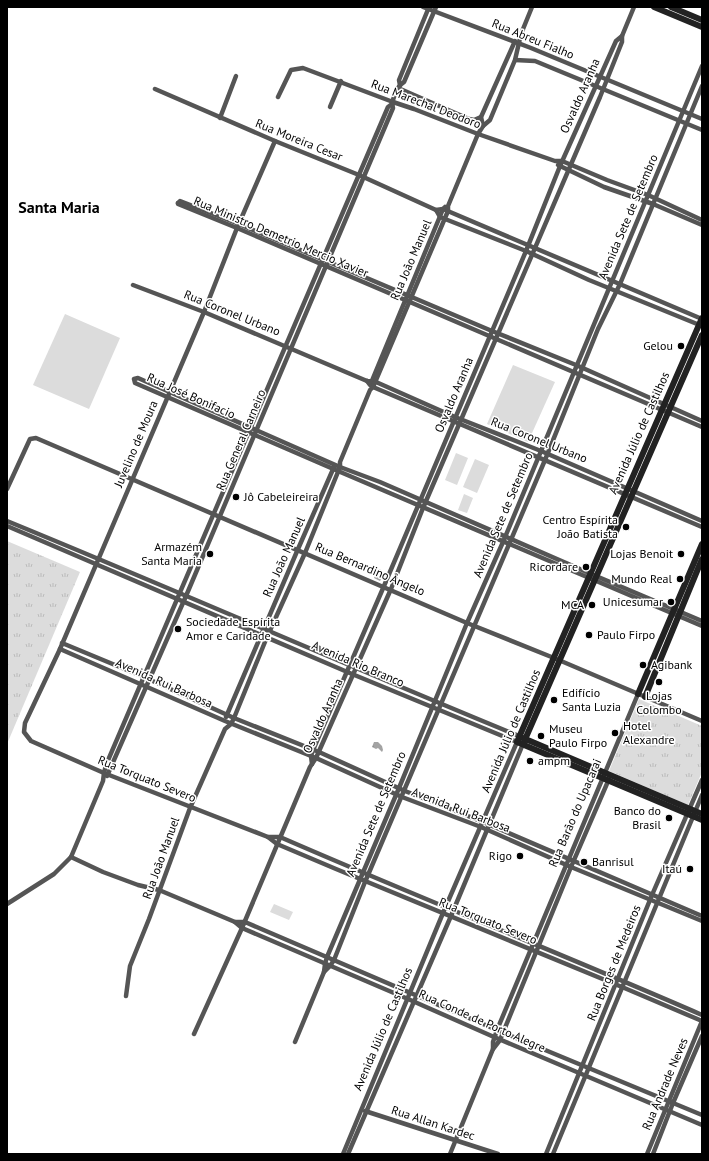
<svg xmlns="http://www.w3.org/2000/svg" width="709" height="1161" font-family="'PT Sans',sans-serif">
	<defs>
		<pattern id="grass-tufts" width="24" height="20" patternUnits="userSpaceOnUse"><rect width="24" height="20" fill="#dcdcdc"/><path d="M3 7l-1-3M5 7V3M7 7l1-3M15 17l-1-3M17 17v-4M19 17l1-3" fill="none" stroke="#bbb"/></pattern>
		<pattern id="water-ripples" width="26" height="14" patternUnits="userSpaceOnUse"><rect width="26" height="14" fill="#a3a3a3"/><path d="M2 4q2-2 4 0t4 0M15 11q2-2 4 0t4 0" fill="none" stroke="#8b8b8b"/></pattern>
	</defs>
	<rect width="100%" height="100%" fill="#fff"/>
	<g fill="url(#grass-tufts)">
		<polygon points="7,541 80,572 7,744"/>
		<polygon points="639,699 702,726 702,772 688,805 609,771"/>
	</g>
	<g fill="#dcdcdc">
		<polygon points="65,314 120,338 89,409 33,385"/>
		<polygon points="513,365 555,382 528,442 487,424"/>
		<polygon points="456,453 468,458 457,485 445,480"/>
		<polygon points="475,459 489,465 477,493 463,487"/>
		<polygon points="464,494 473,498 467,513 458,510"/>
		<polygon points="274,904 293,912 289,920 270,912"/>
	</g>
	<g fill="url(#water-ripples)">
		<polygon points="374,567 381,570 379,574 383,576 380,581 374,578 375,576 370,573"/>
		<polygon points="374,742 378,742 382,746 383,750 382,752 378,748 376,749 372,747"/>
	</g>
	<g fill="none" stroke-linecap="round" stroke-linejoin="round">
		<g stroke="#555" stroke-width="4.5">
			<polyline points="423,7 531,48 702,119"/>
			<polyline points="515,60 535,61 702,130"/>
			<polyline points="400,85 399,80 429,7"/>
			<polyline points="398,88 469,119 474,120 481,117"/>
			<polyline points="155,89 275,141 359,175 436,210 440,217 526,251 589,280 702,326"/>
			<polyline points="278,97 291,70 303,68 393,102 414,109 478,134 555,161 562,161 607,180 648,195 702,220"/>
			<polyline points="330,107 341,81"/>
			<polyline points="220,118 236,76"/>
			<polyline points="483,126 481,117 515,41"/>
			<polyline points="275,141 237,228 204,312 60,649 25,723 24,732 31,741 104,773 268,837 277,844 336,869 622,987 702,1021"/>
			<polyline points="558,165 604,187 653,204 702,225"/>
			<polyline points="178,203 178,204 237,228 702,427"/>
			<polyline points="178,203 180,201 239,224 492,331 576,365 702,421"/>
			<polyline points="436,210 443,209 702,319"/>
			<polyline points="133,285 204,312 367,381 376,382 455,417 541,451 702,521"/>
			<polyline points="367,381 370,385 373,387 702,527"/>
			<polyline points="371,383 443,209 445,207"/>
			<polyline points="7,489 30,439 36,438 467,623 554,658 702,721"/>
			<path d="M7,521C178,591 348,666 519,736"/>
			<polyline points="7,526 352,674 517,742 443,913 343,1154"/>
			<polyline points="702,621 596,576 380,482 340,467 138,378 134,379 135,383 338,471 702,626"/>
			<polyline points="62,643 144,677 234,718 319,752 405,791 483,822 702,916"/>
			<polyline points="60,649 225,721 316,758 402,797 481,827 571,867 702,921"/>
			<polyline points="226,717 298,549 334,467"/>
			<polyline points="312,764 311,756 313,750 384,586 526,251 560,166 616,41 622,36"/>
			<path d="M107,776L186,596L393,108C391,100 397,86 404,82L436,7"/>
			<path d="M268,837H280C420,898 562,954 702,1015"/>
			<polyline points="71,857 103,872 138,885 159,890 235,922 242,928 408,999 494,1037 702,1125"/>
			<polyline points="7,904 54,874 71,857 103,781 104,773 106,765 388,107 392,104"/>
			<polyline points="235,922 245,922 497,1030 702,1115"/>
			<polyline points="324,972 330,966 334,960 365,882 545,460 598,329 620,284 702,86"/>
			<polyline points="126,996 130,966 149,919 190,808 225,729 231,724 234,718 267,637 305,553 340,467 340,462 370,390 373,387 448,211 448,206 478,134 483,126 490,120 515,60 521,34 532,7"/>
			<polyline points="194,1034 242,928 310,767 316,758 391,589 423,508 600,97 622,42 622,36 634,7"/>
			<polyline points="295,1042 324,972 325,964 327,957 399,788 467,623 503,542 702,66"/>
			<polyline points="493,1049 493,1042 497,1030 638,694"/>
			<polyline points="365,1111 498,1154"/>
			<polyline points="348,1154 451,916 523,744"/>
			<polyline points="450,1154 493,1049 500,1040 571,867 609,779"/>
			<polyline points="546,1154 652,895 702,780"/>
			<polyline points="553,1154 702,795"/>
			<polyline points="647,1154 702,1021"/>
			<polyline points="653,1154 673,1103 702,1036"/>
		</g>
		<g stroke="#222" stroke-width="6">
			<polyline points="654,7 702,27"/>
			<polyline points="671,7 702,20"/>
			<polyline points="702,318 517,742 702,820"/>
			<polyline points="638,694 702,544"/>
			<polyline points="645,697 702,559"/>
			<polyline points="523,738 702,814"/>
			<polyline points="523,744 702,335"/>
		</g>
	</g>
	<g fill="#000" stroke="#fff" stroke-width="1.5">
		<circle cx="681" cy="346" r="4"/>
		<circle cx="236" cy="497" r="4"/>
		<circle cx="626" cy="527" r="4"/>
		<circle cx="210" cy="554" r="4"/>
		<circle cx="681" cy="554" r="4"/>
		<circle cx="586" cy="567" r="4"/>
		<circle cx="680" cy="579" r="4"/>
		<circle cx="671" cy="602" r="4"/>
		<circle cx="592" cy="605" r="4"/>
		<circle cx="178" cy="629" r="4"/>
		<circle cx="589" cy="635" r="4"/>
		<circle cx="643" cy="665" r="4"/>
		<circle cx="659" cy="682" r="4"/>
		<circle cx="554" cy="700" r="4"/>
		<circle cx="615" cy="733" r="4"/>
		<circle cx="541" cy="736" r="4"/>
		<circle cx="530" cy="761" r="4"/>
		<circle cx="669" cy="818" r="4"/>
		<circle cx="520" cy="856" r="4"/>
		<circle cx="584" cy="862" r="4"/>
		<circle cx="690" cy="869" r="4"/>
	</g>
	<g text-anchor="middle" stroke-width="3" stroke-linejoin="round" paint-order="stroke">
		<g font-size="12" fill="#000" stroke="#fff">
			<text transform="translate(533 39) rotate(22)" y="4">Rua Abreu Fialho</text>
			<text transform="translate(580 96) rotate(-66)" y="4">Osvaldo Aranha</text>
			<text transform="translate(426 104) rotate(21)" y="4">Rua Marechal Deodoro</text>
			<text transform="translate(299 140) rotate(22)" y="4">Rua Moreira Cesar</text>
			<text transform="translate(628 217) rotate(-67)" y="4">Avenida Sete de Setembro</text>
			<text transform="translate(281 237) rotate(23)" y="4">Rua Ministro Demetrio Mercio Xavier</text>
			<text transform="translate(411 260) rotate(-67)" y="4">Rua João Manuel</text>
			<text transform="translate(232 313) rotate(22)" y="4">Rua Coronel Urbano</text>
			<text transform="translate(454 395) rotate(-67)" y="4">Osvaldo Aranha</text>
			<text transform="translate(191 396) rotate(24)" y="4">Rua José Bonifacio</text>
			<text transform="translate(639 433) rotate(-66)" y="4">Avenida Júlio de Castilhos</text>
			<text transform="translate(241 440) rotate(-67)" y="4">Rua General Carneiro</text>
			<text transform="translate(539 440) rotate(22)" y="4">Rua Coronel Urbano</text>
			<text transform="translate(136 444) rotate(-67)" y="4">Juvelino de Moura</text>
			<text transform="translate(503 515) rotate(-67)" y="4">Avenida Sete de Setembro</text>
			<text transform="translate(284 557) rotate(-66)" y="4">Rua João Manuel</text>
			<text transform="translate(370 569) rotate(23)" y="4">Rua Bernardino Ângelo</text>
			<text transform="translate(358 664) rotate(23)" y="4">Avenida Rio Branco</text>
			<text transform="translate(164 683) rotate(24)" y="4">Avenida Rui Barbosa</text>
			<text transform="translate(323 716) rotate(-66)" y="4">Osvaldo Aranha</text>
			<text transform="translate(511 731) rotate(-67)" y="4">Avenida Júlio de Castilhos</text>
			<text transform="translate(147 779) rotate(22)" y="4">Rua Torquato Severo</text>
			<text transform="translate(461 810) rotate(21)" y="4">Avenida Rui Barbosa</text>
			<text transform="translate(575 813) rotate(-67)" y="4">Rua Barão do Upacarai</text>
			<text transform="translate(376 814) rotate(-67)" y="4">Avenida Sete de Setembro</text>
			<text transform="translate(161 858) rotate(-70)" y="4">Rua João Manuel</text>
			<text transform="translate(488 921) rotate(22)" y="4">Rua Torquato Severo</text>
			<text transform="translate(614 963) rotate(-68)" y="4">Rua Borges de Medeiros</text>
			<text transform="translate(482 1021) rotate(24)" y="4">Rua Conde de Porto Alegre</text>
			<text transform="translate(383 1029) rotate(-67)" y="4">Avenida Júlio de Castilhos</text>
			<text transform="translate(665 1084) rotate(-67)" y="4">Rua Andrade Neves</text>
			<text transform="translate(433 1123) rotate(18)" y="4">Rua Allan Kardec</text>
		</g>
		<g font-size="12" fill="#000" stroke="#fff" text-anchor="end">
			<text x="673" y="350">Gelou</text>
			<text x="244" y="501" text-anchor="start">Jô Cabeleireira</text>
			<text x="618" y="524">Centro Espírita<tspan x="618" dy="14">João Batista</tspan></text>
			<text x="202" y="551">Armazém<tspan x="202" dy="14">Santa Maria</tspan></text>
			<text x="673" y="558">Lojas Benoit</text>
			<text x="578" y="571">Ricordare</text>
			<text x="672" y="583">Mundo Real</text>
			<text x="663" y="606">Unicesumar</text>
			<text x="584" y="609">MCA</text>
			<text x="186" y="626" text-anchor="start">Sociedade Espírita<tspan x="186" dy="14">Amor e Caridade</tspan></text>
			<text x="597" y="639" text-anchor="start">Paulo Firpo</text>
			<text x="651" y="669" text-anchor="start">Agibank</text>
			<text x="562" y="697" text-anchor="start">Edifício<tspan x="562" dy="14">Santa Luzia</tspan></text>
			<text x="659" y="700" text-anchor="middle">Lojas<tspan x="659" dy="14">Colombo</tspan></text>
			<text x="623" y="730" text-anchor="start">Hotel<tspan x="623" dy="14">Alexandre</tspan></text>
			<text x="549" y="733" text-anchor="start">Museu<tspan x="549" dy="14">Paulo Firpo</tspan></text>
			<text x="538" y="765" text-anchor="start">ampm</text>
			<text x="661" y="815">Banco do<tspan x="661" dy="14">Brasil</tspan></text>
			<text x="512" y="860">Rigo</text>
			<text x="592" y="866" text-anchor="start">Banrisul</text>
			<text x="682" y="873">Itaú</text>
		</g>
		<g font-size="16" font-weight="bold" fill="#000" stroke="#fff">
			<text x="59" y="213">Santa Maria</text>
		</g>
	</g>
	<rect width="709" height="1161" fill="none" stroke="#000000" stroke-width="16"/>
</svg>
